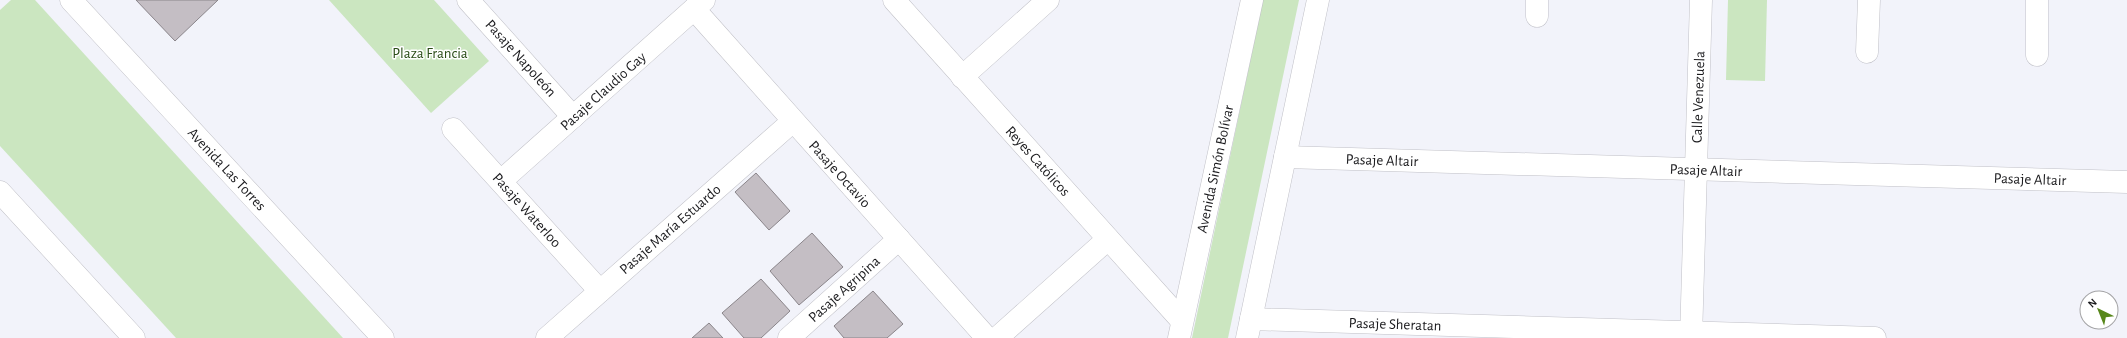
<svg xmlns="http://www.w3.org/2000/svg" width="2127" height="338" font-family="'Alegreya Sans',sans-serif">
	<rect width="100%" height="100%" fill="#f2f3fa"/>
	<g fill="#cbe6c0">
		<polygon points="11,0 35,0 343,338 176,338 0,146 0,10"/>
		<polygon points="329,0 434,0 489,61 431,113"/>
		<polygon points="1263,0 1299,0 1228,338 1192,338"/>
		<polygon points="1728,0 1767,0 1765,81 1726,80"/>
	</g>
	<g fill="#c4bec4" stroke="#8a858a">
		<polygon points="136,0 218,0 175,41"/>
		<polygon points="756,173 790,211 769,230 735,192"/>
		<polygon points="812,233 843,267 799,305 770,271"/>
		<polygon points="761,279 790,311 761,338 744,338 722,313"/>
		<polygon points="873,291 903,324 887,338 844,338 834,326"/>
		<polygon points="709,323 723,338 692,338"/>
	</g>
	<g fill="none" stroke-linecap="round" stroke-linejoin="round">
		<g stroke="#c0c0c7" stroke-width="23">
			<g id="minor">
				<polyline points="71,0 383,338"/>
				<polyline points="468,0 573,117"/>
				<polyline points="894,0 1182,321"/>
				<polyline points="2037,0 2037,55"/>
				<polyline points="694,9 987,338"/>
				<polyline points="1537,16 1537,0"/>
				<polyline points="1867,52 1869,0"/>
				<polyline points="962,77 1048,0"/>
				<polyline points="453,129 600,291"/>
				<polyline points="1285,157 2127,182"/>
				<polyline points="501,181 704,0"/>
				<polyline points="0,192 134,338"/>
				<polyline points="1251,319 1875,338"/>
				<polyline points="547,338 793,121"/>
				<polyline points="789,338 899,239"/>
				<polyline points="997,338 1108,239"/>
				<polyline points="1691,338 1701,0"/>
			</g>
		</g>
		<g stroke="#c0c0c7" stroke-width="23">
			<g id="major">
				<polyline points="1179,338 1252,0"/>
				<polyline points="1247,338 1318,0"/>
			</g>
		</g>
		<use href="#minor" stroke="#fff" stroke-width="22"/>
		<use href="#major" stroke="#fff" stroke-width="22"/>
	</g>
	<g text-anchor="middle" stroke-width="3" stroke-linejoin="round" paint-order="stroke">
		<g font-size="15" fill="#294c16" stroke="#fff">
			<text x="430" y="58">Plaza Francia</text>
		</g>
		<g font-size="15" fill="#1a1a1d" stroke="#fff">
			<text transform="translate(521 58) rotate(48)" y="5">Pasaje Napoleón</text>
			<text transform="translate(603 91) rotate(-42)" y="5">Pasaje Claudio Gay</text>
			<text transform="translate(1698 97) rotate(-88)" y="5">Calle Venezuela</text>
			<text transform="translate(1382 160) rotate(2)" y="5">Pasaje Altair</text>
			<text transform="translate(1038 161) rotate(48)" y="5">Reyes Católicos</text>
			<text transform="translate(227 169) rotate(47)" y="5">Avenida Las Torres</text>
			<text transform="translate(1215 169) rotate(-78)" y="5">Avenida Simón Bolívar</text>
			<text transform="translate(1706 170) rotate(2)" y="5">Pasaje Altair</text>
			<text transform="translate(840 174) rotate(48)" y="5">Pasaje Octavio</text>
			<text transform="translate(2030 179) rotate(2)" y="5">Pasaje Altair</text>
			<text transform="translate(527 210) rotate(48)" y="5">Pasaje Waterloo</text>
			<text transform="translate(670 229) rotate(-41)" y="5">Pasaje María Estuardo</text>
			<text transform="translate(844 289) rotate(-42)" y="5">Pasaje Agripina</text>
			<text transform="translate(1395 324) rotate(2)" y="5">Pasaje Sheratan</text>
		</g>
	</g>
	<g transform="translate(2099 310) rotate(317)"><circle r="19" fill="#ffffff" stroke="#a3a3a5"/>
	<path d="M0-3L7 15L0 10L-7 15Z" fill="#57871b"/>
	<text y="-6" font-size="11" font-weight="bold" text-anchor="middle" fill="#1a1a1d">N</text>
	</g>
</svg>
